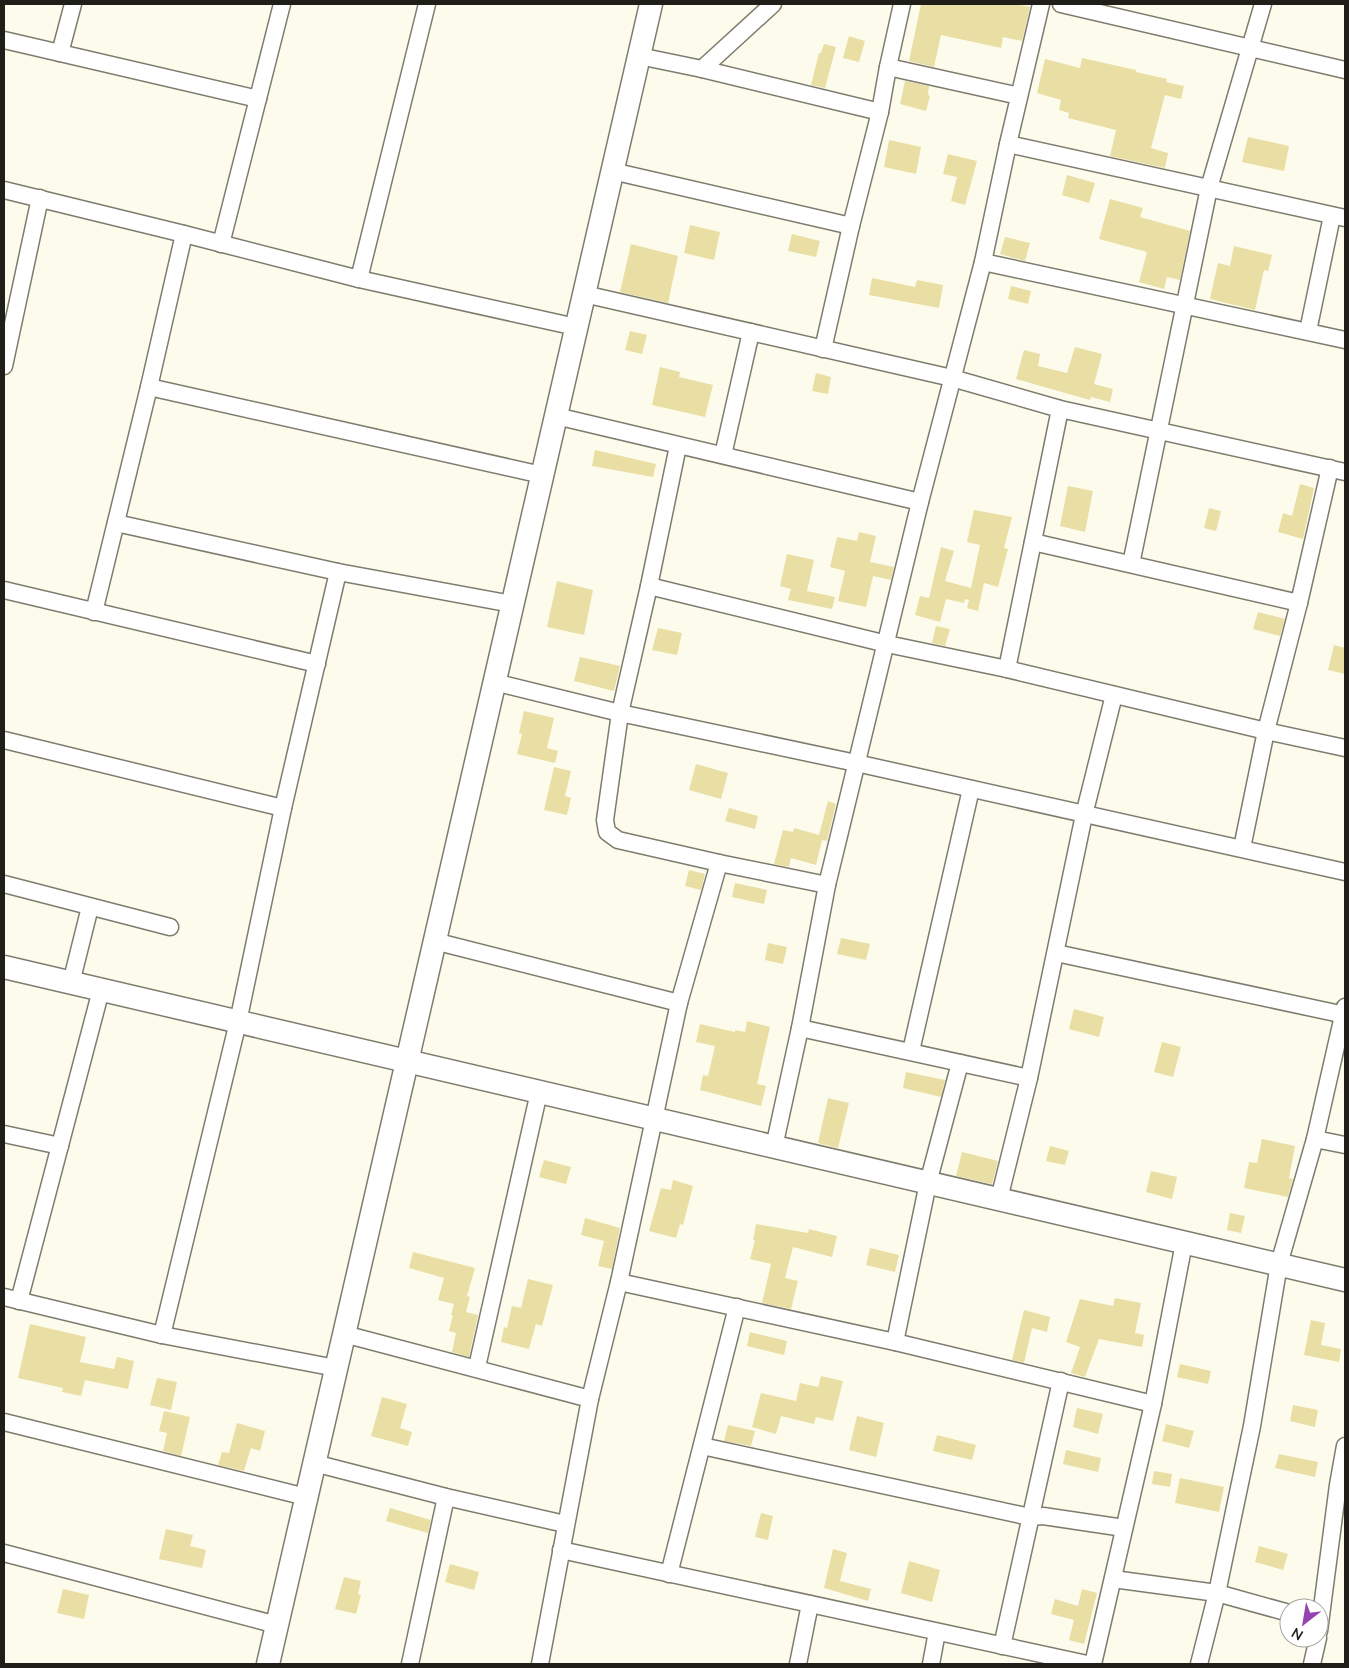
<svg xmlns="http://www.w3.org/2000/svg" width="1349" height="1668" font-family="'Nunito Sans',sans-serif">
	<rect width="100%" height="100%" fill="#fdfbec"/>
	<g fill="#e9dfa5">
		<polygon points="921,4 1016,4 1030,7 1022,41 1003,37 1001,48 941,35 934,67 909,61"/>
		<polygon points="849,36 865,41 859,62 843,58"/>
		<polygon points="824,44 836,47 825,88 811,85 819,53 821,53"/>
		<polygon points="1082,58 1136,70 1136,72 1167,79 1166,82 1184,86 1181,99 1165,95 1151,148 1168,153 1165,168 1110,156 1116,130 1068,118 1069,113 1059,110 1061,100 1037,93 1045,59 1080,68"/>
		<polygon points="905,81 929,86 928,95 930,96 926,111 900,104"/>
		<polygon points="1248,137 1289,146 1284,171 1242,162"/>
		<polygon points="889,140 921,147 916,174 884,167"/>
		<polygon points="948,154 977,161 965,205 951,201 957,177 943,174"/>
		<polygon points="1067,175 1095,183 1089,203 1062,195"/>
		<polygon points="1110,199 1143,208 1140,217 1190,231 1180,280 1167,277 1164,289 1139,282 1147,252 1099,239"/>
		<polygon points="690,225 720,232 714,260 684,253"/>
		<polygon points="792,234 820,241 816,257 788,251"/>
		<polygon points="1005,237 1030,243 1025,261 1000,254"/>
		<polygon points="631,244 678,256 668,303 620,292"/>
		<polygon points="1234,246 1272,255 1268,271 1264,270 1255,310 1210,299 1218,263 1230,266"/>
		<polygon points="872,278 915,287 917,280 943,285 939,308 869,295"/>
		<polygon points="1011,286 1031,291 1028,304 1008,299"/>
		<polygon points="630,331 647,335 642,354 625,350"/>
		<polygon points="1075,347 1102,354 1094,384 1113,389 1110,402 1091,397 1090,400 1016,379 1024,350 1040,354 1038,366 1067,373"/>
		<polygon points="660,367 680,372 679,377 713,385 705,417 652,405"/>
		<polygon points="816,373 831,377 828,394 812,391"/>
		<polygon points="595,450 656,464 653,477 592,466"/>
		<polygon points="1300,484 1314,488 1303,539 1278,532 1283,513 1292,516"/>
		<polygon points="1068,486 1093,491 1085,532 1060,526"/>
		<polygon points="1209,508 1221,511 1216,531 1204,528"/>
		<polygon points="974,510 1012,517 1004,548 1008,549 998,587 984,583 978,611 967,608 969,600 965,599 964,603 946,599 940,622 915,615 920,596 929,598 941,547 954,551 945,581 971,588 980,545 967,542"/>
		<polygon points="859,532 876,536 870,562 894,567 891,580 873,576 866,607 838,601 845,571 830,567 837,537 857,541"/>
		<polygon points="787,554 814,560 807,591 835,597 832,609 788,600 791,589 780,586"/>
		<polygon points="557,581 593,590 584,635 547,627"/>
		<polygon points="1258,612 1285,619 1280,636 1253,629"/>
		<polygon points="936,626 950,629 945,646 932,643"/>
		<polygon points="658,628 682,633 677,655 652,650"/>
		<polygon points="1334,645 1345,648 1345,674 1328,670"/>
		<polygon points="580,657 620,666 614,691 574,681"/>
		<polygon points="524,711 554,718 547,748 558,751 555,763 517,754 522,734 519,733"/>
		<polygon points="696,764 728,773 721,799 689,790"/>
		<polygon points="554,767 571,771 565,796 571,798 567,815 544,810"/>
		<polygon points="828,801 836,804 827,841 822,840 816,865 791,858 789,867 774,864 783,830 793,832 794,828 819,835"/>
		<polygon points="729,808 758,816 755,829 725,821"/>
		<polygon points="689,870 705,874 701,890 685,886"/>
		<polygon points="735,883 767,890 764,904 732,897"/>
		<polygon points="841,938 870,944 866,960 837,954"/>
		<polygon points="768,943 787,947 783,964 765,960"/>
		<polygon points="1074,1009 1104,1017 1099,1037 1069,1029"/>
		<polygon points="747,1021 770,1027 757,1084 766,1086 761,1106 700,1090 703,1075 708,1076 715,1046 696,1042 700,1024 735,1032 735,1030 745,1032"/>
		<polygon points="1162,1042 1181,1047 1173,1077 1154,1072"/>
		<polygon points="906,1072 945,1080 941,1097 903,1088"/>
		<polygon points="828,1098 849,1103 838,1148 818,1143"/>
		<polygon points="1262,1139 1295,1146 1289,1178 1293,1179 1288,1197 1244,1188 1249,1162 1257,1163"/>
		<polygon points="1050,1146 1069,1151 1065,1165 1046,1161"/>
		<polygon points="962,1152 998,1161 992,1184 956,1176"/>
		<polygon points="544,1160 571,1167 566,1184 539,1177"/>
		<polygon points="1151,1171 1177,1177 1172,1199 1146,1192"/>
		<polygon points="673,1180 693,1186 683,1225 680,1224 676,1238 649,1231 661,1188 671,1190"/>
		<polygon points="1230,1213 1245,1216 1241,1233 1227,1230"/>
		<polygon points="585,1218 620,1228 612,1269 598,1266 604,1241 581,1235"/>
		<polygon points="756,1224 808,1233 809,1229 837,1236 832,1257 793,1247 785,1278 798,1281 791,1309 762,1303 771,1264 750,1259 755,1240 753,1240"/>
		<polygon points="870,1248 899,1255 895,1272 866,1265"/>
		<polygon points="413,1252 475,1268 467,1296 470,1297 466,1312 478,1315 469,1357 452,1352 456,1333 449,1331 453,1315 451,1315 454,1304 438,1300 444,1278 409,1268"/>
		<polygon points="528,1279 553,1285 542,1326 536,1324 529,1349 501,1342 504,1327 507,1328 512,1306 521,1308"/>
		<polygon points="1115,1298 1141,1303 1135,1333 1144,1335 1142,1347 1099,1339 1085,1377 1071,1373 1080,1347 1066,1342 1080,1299 1113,1306"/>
		<polygon points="1024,1310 1050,1317 1047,1332 1032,1328 1024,1363 1012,1360"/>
		<polygon points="1311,1320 1325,1323 1321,1345 1341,1349 1339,1362 1304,1355"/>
		<polygon points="30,1324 86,1337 80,1362 114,1369 117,1357 134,1361 128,1389 85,1380 81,1396 62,1392 63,1388 18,1378"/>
		<polygon points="750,1332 787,1341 784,1355 747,1346"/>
		<polygon points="1180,1364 1211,1371 1208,1384 1177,1377"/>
		<polygon points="821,1376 843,1381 833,1421 816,1417 814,1424 781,1416 776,1434 752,1427 761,1393 796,1401 800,1383 818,1387"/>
		<polygon points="157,1378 177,1382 171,1410 150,1405"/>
		<polygon points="382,1397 407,1404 400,1428 412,1432 408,1446 371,1436"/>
		<polygon points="1293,1405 1318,1410 1315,1427 1290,1421"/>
		<polygon points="1077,1408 1103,1414 1098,1434 1073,1427"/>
		<polygon points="164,1411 190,1417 181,1456 163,1451 167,1433 159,1431"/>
		<polygon points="857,1416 884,1423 876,1457 849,1450"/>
		<polygon points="237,1423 265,1431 260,1451 251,1448 244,1471 218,1465 222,1452 229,1453"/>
		<polygon points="1166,1424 1194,1431 1189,1448 1162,1441"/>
		<polygon points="728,1425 755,1431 751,1446 724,1441"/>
		<polygon points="937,1435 976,1445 972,1460 933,1451"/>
		<polygon points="1066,1450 1101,1458 1098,1472 1063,1464"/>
		<polygon points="1279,1454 1318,1462 1315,1477 1275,1468"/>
		<polygon points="1154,1471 1172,1474 1170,1487 1152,1484"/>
		<polygon points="1180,1478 1224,1487 1219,1512 1175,1503"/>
		<polygon points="390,1508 431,1520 428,1533 386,1521"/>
		<polygon points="761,1513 773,1516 768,1540 755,1537"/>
		<polygon points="166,1529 193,1535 190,1546 206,1550 202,1568 159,1559"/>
		<polygon points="1259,1546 1288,1554 1283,1570 1255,1562"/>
		<polygon points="833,1549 847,1553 840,1581 871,1589 868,1601 824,1588"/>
		<polygon points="909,1561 940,1570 932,1602 901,1593"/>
		<polygon points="450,1564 479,1572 474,1590 445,1582"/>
		<polygon points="344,1577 361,1581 358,1594 361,1595 356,1614 335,1609"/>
		<polygon points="63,1589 89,1595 84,1619 57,1613"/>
		<polygon points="1082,1589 1097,1593 1084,1644 1069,1640 1074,1620 1051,1614 1055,1599 1078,1606"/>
	</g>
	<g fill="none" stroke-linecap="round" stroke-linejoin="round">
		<g stroke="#7e7c6e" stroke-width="19">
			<g id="street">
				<polyline points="1061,4 1345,70"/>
				<polyline points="4,40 258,99"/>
				<polyline points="60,53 73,4"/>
				<polyline points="639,56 702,69 773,4"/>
				<polyline points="888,67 1019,96"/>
				<polyline points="702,69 880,112"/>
				<polyline points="1008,144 1345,218"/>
				<polyline points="612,171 851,226"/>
				<polyline points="4,190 184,234 359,279 576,327"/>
				<polyline points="221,244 282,4"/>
				<polyline points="983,262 1345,340"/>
				<polyline points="359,279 427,4"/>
				<polyline points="584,294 952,378 1060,409 1345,472"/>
				<polyline points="1308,331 1332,216"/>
				<polyline points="823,349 851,226 880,112 888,67 902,4"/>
				<polyline points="4,366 40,198"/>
				<polyline points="149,387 542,475"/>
				<polyline points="556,416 920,502"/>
				<polyline points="678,446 649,586 620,713 605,820 607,832 618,840 719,863 827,885"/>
				<polyline points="723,455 751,332"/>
				<polyline points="116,523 338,572 512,604"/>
				<polyline points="1033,542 1299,603"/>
				<polyline points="1131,564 1209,188 1263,4"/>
				<polyline points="649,586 887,644 1007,669 1266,731 1345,748"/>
				<polyline points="4,590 317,664"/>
				<polyline points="94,612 149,387 184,234"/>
				<polyline points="1007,669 1060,409"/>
				<polyline points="494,682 620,713 856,763 1345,872"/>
				<polyline points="4,740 283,808"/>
				<polyline points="1242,848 1266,731 1299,603 1330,468"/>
				<polyline points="4,884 170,927"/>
				<polyline points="434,941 679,1003"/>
				<polyline points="1056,953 1345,1015"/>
				<polyline points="71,983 90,907"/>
				<polyline points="800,1028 1029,1078"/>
				<polyline points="911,1051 971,789"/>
				<polyline points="4,1134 60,1146"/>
				<polyline points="1315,1139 1345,1145"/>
				<polyline points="774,1147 800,1028 827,885 920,502 983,262 1008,144 1041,4"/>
				<polyline points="999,1199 1029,1078 1084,815 1114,695"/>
				<polyline points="619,1282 895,1342 1153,1404"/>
				<polyline points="4,1297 162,1335 336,1368"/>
				<polyline points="19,1301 101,990"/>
				<polyline points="344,1334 590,1399"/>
				<polyline points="162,1335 238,1022 283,808 338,572"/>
				<polyline points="895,1342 928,1183 960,1063"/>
				<polyline points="477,1367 539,1092"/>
				<polyline points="4,1422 306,1497"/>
				<polyline points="702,1446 1030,1517 1043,1516 1124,1528"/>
				<polyline points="314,1463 446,1497 565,1524"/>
				<polyline points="561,1550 1087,1664"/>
				<polyline points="4,1553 277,1625"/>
				<polyline points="669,1574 737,1307"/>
				<polyline points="1113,1579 1217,1593 1289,1613"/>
				<polyline points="1319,1631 1338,1485 1345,1446"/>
				<polyline points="1002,1646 1061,1381"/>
				<polyline points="410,1664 446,1497"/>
				<polyline points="540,1664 590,1399 619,1282 679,1003 719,863"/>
				<polyline points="798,1664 810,1604"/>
				<polyline points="931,1664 937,1632"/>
				<polyline points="1093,1664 1153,1404 1184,1243"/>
				<polyline points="1199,1664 1217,1593 1252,1426 1279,1264 1315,1139 1345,1007"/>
				<polyline points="1312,1664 1318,1638"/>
			</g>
		</g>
		<g stroke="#7e7c6e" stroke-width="25">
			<g id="secondary">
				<polyline points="4,967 1345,1280"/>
				<polyline points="268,1664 651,4"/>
			</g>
		</g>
		<use href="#street" stroke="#fff" stroke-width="16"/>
		<use href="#secondary" stroke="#fff" stroke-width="22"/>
	</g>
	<rect width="1349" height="1668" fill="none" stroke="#1f1e19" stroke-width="10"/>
	<g transform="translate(1304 1623) rotate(211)"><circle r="24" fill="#ffffff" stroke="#a5a5a3"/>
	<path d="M0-4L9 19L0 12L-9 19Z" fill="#9642b0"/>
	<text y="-8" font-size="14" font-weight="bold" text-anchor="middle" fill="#1f1e19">N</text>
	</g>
</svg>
